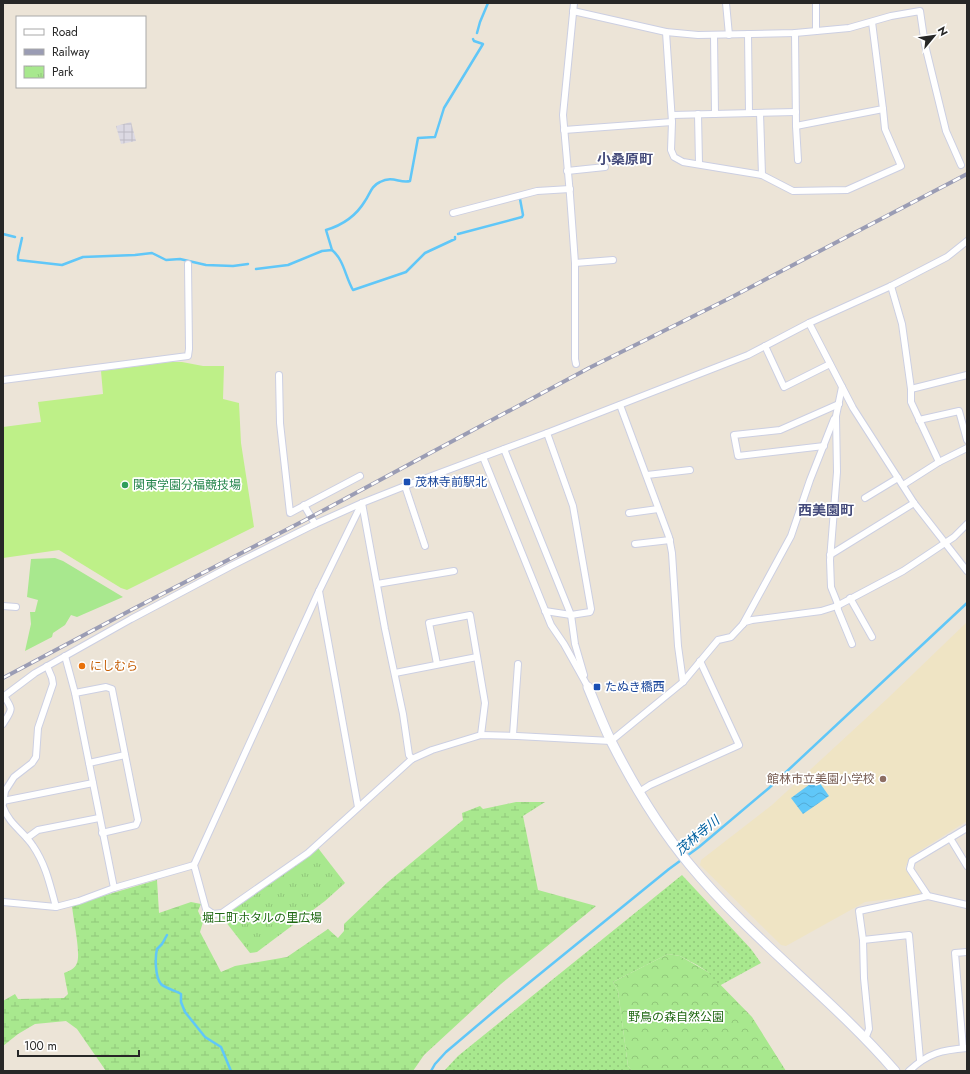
<svg xmlns="http://www.w3.org/2000/svg" width="970" height="1074" font-family="Jost,'Noto Sans JP',sans-serif">
	<defs>
		<pattern id="industrial-grid" width="8" height="8" patternUnits="userSpaceOnUse"><rect width="8" height="8" fill="#dcd9e3"/><path d="M0 4h8M4 0v8" fill="none" stroke="#bdbac3"/></pattern>
		<pattern id="forest-crowns" width="20" height="18" patternUnits="userSpaceOnUse"><rect width="20" height="18" fill="#a8e88e"/><path d="M2 6a3 3 0 1 1 6 0M12 15a3 3 0 1 1 6 0" fill="none" stroke="#91c77a"/></pattern>
		<pattern id="wetland-marsh" width="20" height="14" patternUnits="userSpaceOnUse"><rect width="20" height="14" fill="#a8e88e"/><path d="M1 5h8M5 5V1M11 12h8M15 12V8" fill="none" stroke="#91c77a"/></pattern>
		<pattern id="park-tufts" width="24" height="20" patternUnits="userSpaceOnUse"><rect width="24" height="20" fill="#a8e88e"/><path d="M3 7l-1-3M5 7V3M7 7l1-3M15 17l-1-3M17 17v-4M19 17l1-3" fill="none" stroke="#91c77a"/></pattern>
		<pattern id="garden-dots" width="8" height="8" patternUnits="userSpaceOnUse"><rect width="8" height="8" fill="#a8e88e"/><path d="M2 2h.1M6 6h.1" fill="none" stroke="#91c77a" stroke-width="1.8" stroke-linecap="round"/></pattern>
		<pattern id="water-waves" width="16" height="10" patternUnits="userSpaceOnUse"><rect width="16" height="10" fill="#60c7f8"/><path d="M0 5q4-4 8 0t8 0" fill="none" stroke="#53abd5"/></pattern>
	</defs>
	<rect width="100%" height="100%" fill="#ece4d7"/>
	<polygon fill="url(#industrial-grid)" points="131,122 136,141 121,144 116,126"/>
	<polygon fill="#efe4c4" points="967,622 967,821 910,857 905,868 923,895 865,902 786,946 781,945 700,865 701,860 772,805 888,698"/>
	<polygon fill="#a8e88e" points="55,558 63,561 123,597 77,617 71,615 65,625 53,633 52,637 25,651 31,624 30,612 35,612 38,600 27,597 31,559"/>
	<polygon fill="url(#forest-crowns)" points="668,954 680,956 708,972 752,1017 786,1071 632,1071 628,1066 618,991 613,982"/>
	<path fill="url(#wetland-marsh)" d="M516,802H545L523,816L538,890L596,906L501,984L424,1055L413,1071H106L77,1029L66,1021L35,1024L18,1034L3,1046V1001L15,994L18,999L64,998L68,994L64,973C69,971 75,969 77,963C81,952 73,919 72,905L157,880L159,913L191,902L201,904L198,911L203,922L200,932L221,972L235,966L287,957L328,929L338,938L344,931V924L388,882L463,820L462,813L480,806L483,809Z"/>
	<polygon fill="url(#park-tufts)" points="318,848 345,883 325,901 257,952 250,953 222,917"/>
	<polygon fill="url(#garden-dots)" points="682,875 751,949 761,963 719,986 708,972 697,965 680,956 668,954 613,982 618,991 628,1066 632,1071 444,1071 458,1056"/>
	<polygon fill="#bef088" points="169,362 182,362 203,366 224,366 223,399 239,403 241,443 254,527 127,590 121,588 59,550 3,558 3,427 41,422 38,402 103,394 101,371"/>
	<polygon fill="url(#water-waves)" points="817,779 829,796 803,814 791,798"/>
	<g fill="none" stroke-linecap="round" stroke-linejoin="round">
		<g stroke="#60c7f8" stroke-width="2.5">
			<polyline points="477,33 480,22 488,3"/>
			<polyline points="3,234 15,237"/>
			<polyline points="458,234 522,217 523,215 520,199"/>
			<polyline points="22,238 18,256 18,260 62,265 83,257 135,255 152,253 166,260 180,259 206,265 233,266 248,264"/>
			<path d="M332,250L326,230C343,225 356,216 365,201C370,194 371,186 380,182C393,175 400,184 410,181L418,138L435,137L444,108L483,44L474,41L473,39"/>
			<path d="M256,269L288,265L322,251L332,250C344,260 345,276 353,290L406,272L425,253L455,239V237"/>
			<path d="M167,935L162,944L157,949C155,957 155,977 161,984C165,988 176,991 181,994V1002L185,1012L205,1037L221,1047L231,1071"/>
			<polyline points="431,1071 435,1064 446,1052 498,1008 669,869 699,847 769,788 967,603"/>
		</g>
		<g stroke="#cccfe2" stroke-width="8">
			<g id="street">
				<polyline points="574,3 563,115 570,195 575,263 575,359 576,364"/>
				<polyline points="726,3 729,35"/>
				<polyline points="816,3 816,31"/>
				<polyline points="573,11 666,32 698,35 795,33 849,28 891,16 920,11 925,45 946,131 961,165"/>
				<polyline points="666,32 672,122 671,150 674,157 683,162 762,175 793,191 847,190 901,166 885,129 883,109"/>
				<polyline points="795,33 796,126 798,160"/>
				<polyline points="748,34 749,113"/>
				<polyline points="714,35 715,114"/>
				<polyline points="760,113 762,175"/>
				<polyline points="698,114 699,164"/>
				<polyline points="672,115 796,112"/>
				<polyline points="796,126 883,109 872,22"/>
				<polyline points="564,130 672,122"/>
				<polyline points="567,171 605,167"/>
				<polyline points="453,213 537,191 570,189"/>
				<polyline points="575,263 613,260"/>
				<polyline points="891,286 902,324 911,389 911,402 939,462"/>
				<polyline points="809,323 853,408 914,503 967,571"/>
				<polyline points="765,346 784,387 830,364"/>
				<polyline points="279,375 280,423 290,513 360,476"/>
				<polyline points="3,380 188,356 189,349 188,264"/>
				<polyline points="842,387 836,416 837,472 830,560 831,587 837,602 838,610 852,644"/>
				<polyline points="911,389 967,375"/>
				<polyline points="620,405 669,537 672,553 678,646 683,682"/>
				<polyline points="919,420 959,411 967,440"/>
				<polyline points="824,446 738,456 734,435 780,430 839,404"/>
				<polyline points="504,449 571,615 575,644 584,675"/>
				<polyline points="483,457 551,625 564,644 588,687"/>
				<polyline points="647,475 690,470"/>
				<polyline points="903,485 939,462 967,448"/>
				<polyline points="405,486 425,546"/>
				<polyline points="865,498 898,478"/>
				<polyline points="362,503 319,591 194,865 206,909 213,914 222,913 308,853 412,759 432,750 481,735 517,736 611,741 683,682 718,640 731,637 745,622 752,620 821,611 837,606 903,571 954,537 967,524"/>
				<polyline points="362,503 385,629 403,714 409,755 412,759"/>
				<polyline points="304,505 315,524"/>
				<polyline points="629,513 658,509"/>
				<polyline points="635,544 670,540"/>
				<polyline points="830,555 914,503"/>
				<polyline points="377,584 454,571"/>
				<polyline points="319,591 358,807"/>
				<polyline points="850,598 872,637"/>
				<polyline points="3,606 16,607"/>
				<polyline points="545,611 571,615 590,612 591,609 573,506 547,433"/>
				<polyline points="743,624 791,536 810,480 834,419"/>
				<polyline points="65,656 75,693 114,888"/>
				<polyline points="437,664 429,623 470,615 485,703 481,735"/>
				<polyline points="395,673 477,657"/>
				<polyline points="75,693 106,687 112,689 138,820 136,825 102,833"/>
				<polyline points="3,697 35,673 131,619 231,566 315,524 362,503 405,486 547,433 748,355 809,323 891,286 947,257 967,241"/>
				<path d="M3,724C12,709 14,711 4,696"/>
				<polyline points="513,735 518,664"/>
				<polyline points="89,763 125,755"/>
				<polyline points="639,792 650,785 739,745 700,661"/>
				<polyline points="3,801 93,783"/>
				<polyline points="3,804 5,791 14,777 32,763 36,757 38,728 53,684 52,678 47,666"/>
				<path d="M3,807C9,824 24,832 33,846C46,865 50,885 56,907"/>
				<polyline points="967,828 912,861 910,869 928,896 967,905"/>
				<polyline points="27,838 38,830 99,818"/>
				<polyline points="950,838 967,866"/>
				<polyline points="3,902 56,907 79,901 114,888 194,865"/>
				<polyline points="863,940 909,935 920,1060"/>
				<polyline points="865,1039 869,1029 864,978 863,940 859,911 928,896"/>
				<polyline points="963,1048 955,953 967,952"/>
				<path d="M909,1071C928,1053 942,1050 967,1048"/>
			</g>
		</g>
		<g stroke="#cccfe2" stroke-width="11">
			<path id="secondary" d="M588,687C596,706 603,725 612,743C634,786 659,828 690,865C752,940 831,997 895,1071"/>
		</g>
		<use href="#street" stroke="#fff" stroke-width="6"/>
		<use href="#secondary" stroke="#fff" stroke-width="9"/>
		<g stroke="#9a9cb4" stroke-width="4">
			<polyline id="rail" points="3,678 133,609 311,517 589,368 728,299 967,174"/>
		</g>
		<use href="#rail" stroke="#fff" stroke-width="2.5" stroke-dasharray="8" stroke-linecap="butt"/>
	</g>
	<g fill="#1a4fb4" stroke="#fff" stroke-width="1.5">
		<rect x="403" y="478" width="8" height="8" rx="2"/>
		<rect x="593" y="683" width="8" height="8" rx="2"/>
	</g>
	<circle fill="#2e9e5b" stroke="#fff" stroke-width="1.5" cx="125" cy="485" r="4"/>
	<circle fill="#e8710a" stroke="#fff" stroke-width="1.5" cx="82" cy="666" r="4"/>
	<circle fill="#8d6e63" stroke="#fff" stroke-width="1.5" cx="883" cy="779" r="4"/>
	<g text-anchor="middle" stroke-width="3.5" stroke-linejoin="round" paint-order="stroke">
		<g font-size="12" fill="#164399" stroke="#fff" text-anchor="start">
			<text x="415" y="486">茂林寺前駅北</text>
			<text x="605" y="691">たぬき橋西</text>
		</g>
		<g font-size="12" fill="#27864d" stroke="#fff" text-anchor="start">
			<text x="133" y="489">関東学園分福競技場</text>
		</g>
		<g font-size="12" fill="#c56008" stroke="#fff" text-anchor="start">
			<text x="90" y="670">にしむら</text>
		</g>
		<g font-size="12" fill="#785e54" stroke="#fff" text-anchor="end">
			<text x="875" y="783">館林市立美園小学校</text>
		</g>
		<g font-size="12" fill="#206913" stroke="#fff">
			<text x="262" y="922">堀工町ホタルの里広場</text>
			<text x="676" y="1021">野鳥の森自然公園</text>
		</g>
		<g font-size="13" font-style="italic" fill="#0261a0" stroke="#fff">
			<text transform="translate(697 835) rotate(-40)" y="5">茂林寺川</text>
		</g>
		<g font-size="14" font-weight="bold" fill="#454b7b" stroke="#fff">
			<text x="625" y="164">小桑原町</text>
			<text x="826" y="515">西美園町</text>
		</g>
	</g>
	<rect width="970" height="1074" fill="none" stroke="#272727" stroke-width="8"/>
	<rect x="16" y="16" width="130" height="72" fill="#ffffff" stroke="#a9a9a9"/>
	<rect x="24" y="29" width="20" height="6" fill="#ffffff" stroke="#a9a9a9"/>
	<text x="52" y="36" font-size="12" fill="#272727">Road</text>
	<rect x="24" y="49" width="20" height="6" fill="#9a9cb4" stroke="#a9a9a9"/>
	<text x="52" y="56" font-size="12" fill="#272727">Railway</text>
	<rect x="24" y="66" width="20" height="12" fill="url(#park-tufts)" stroke="#a9a9a9"/>
	<text x="52" y="76" font-size="12" fill="#272727">Park</text>
	<g transform="translate(934 36) rotate(61)" stroke="#ffffff" stroke-width="3" paint-order="stroke">
	<path d="M0-3L7 15L0 10L-7 15Z" fill="#272727"/>
	<text y="-6" font-size="11" font-weight="bold" text-anchor="middle" fill="#272727">N</text>
	</g>
	<path d="M18 1050v6h121v-6" fill="none" stroke="#272727" stroke-width="2"/>
	<text x="24" y="1050" font-size="12" fill="#272727" stroke="#ffffff" stroke-width="3" paint-order="stroke">100 m</text>
</svg>
